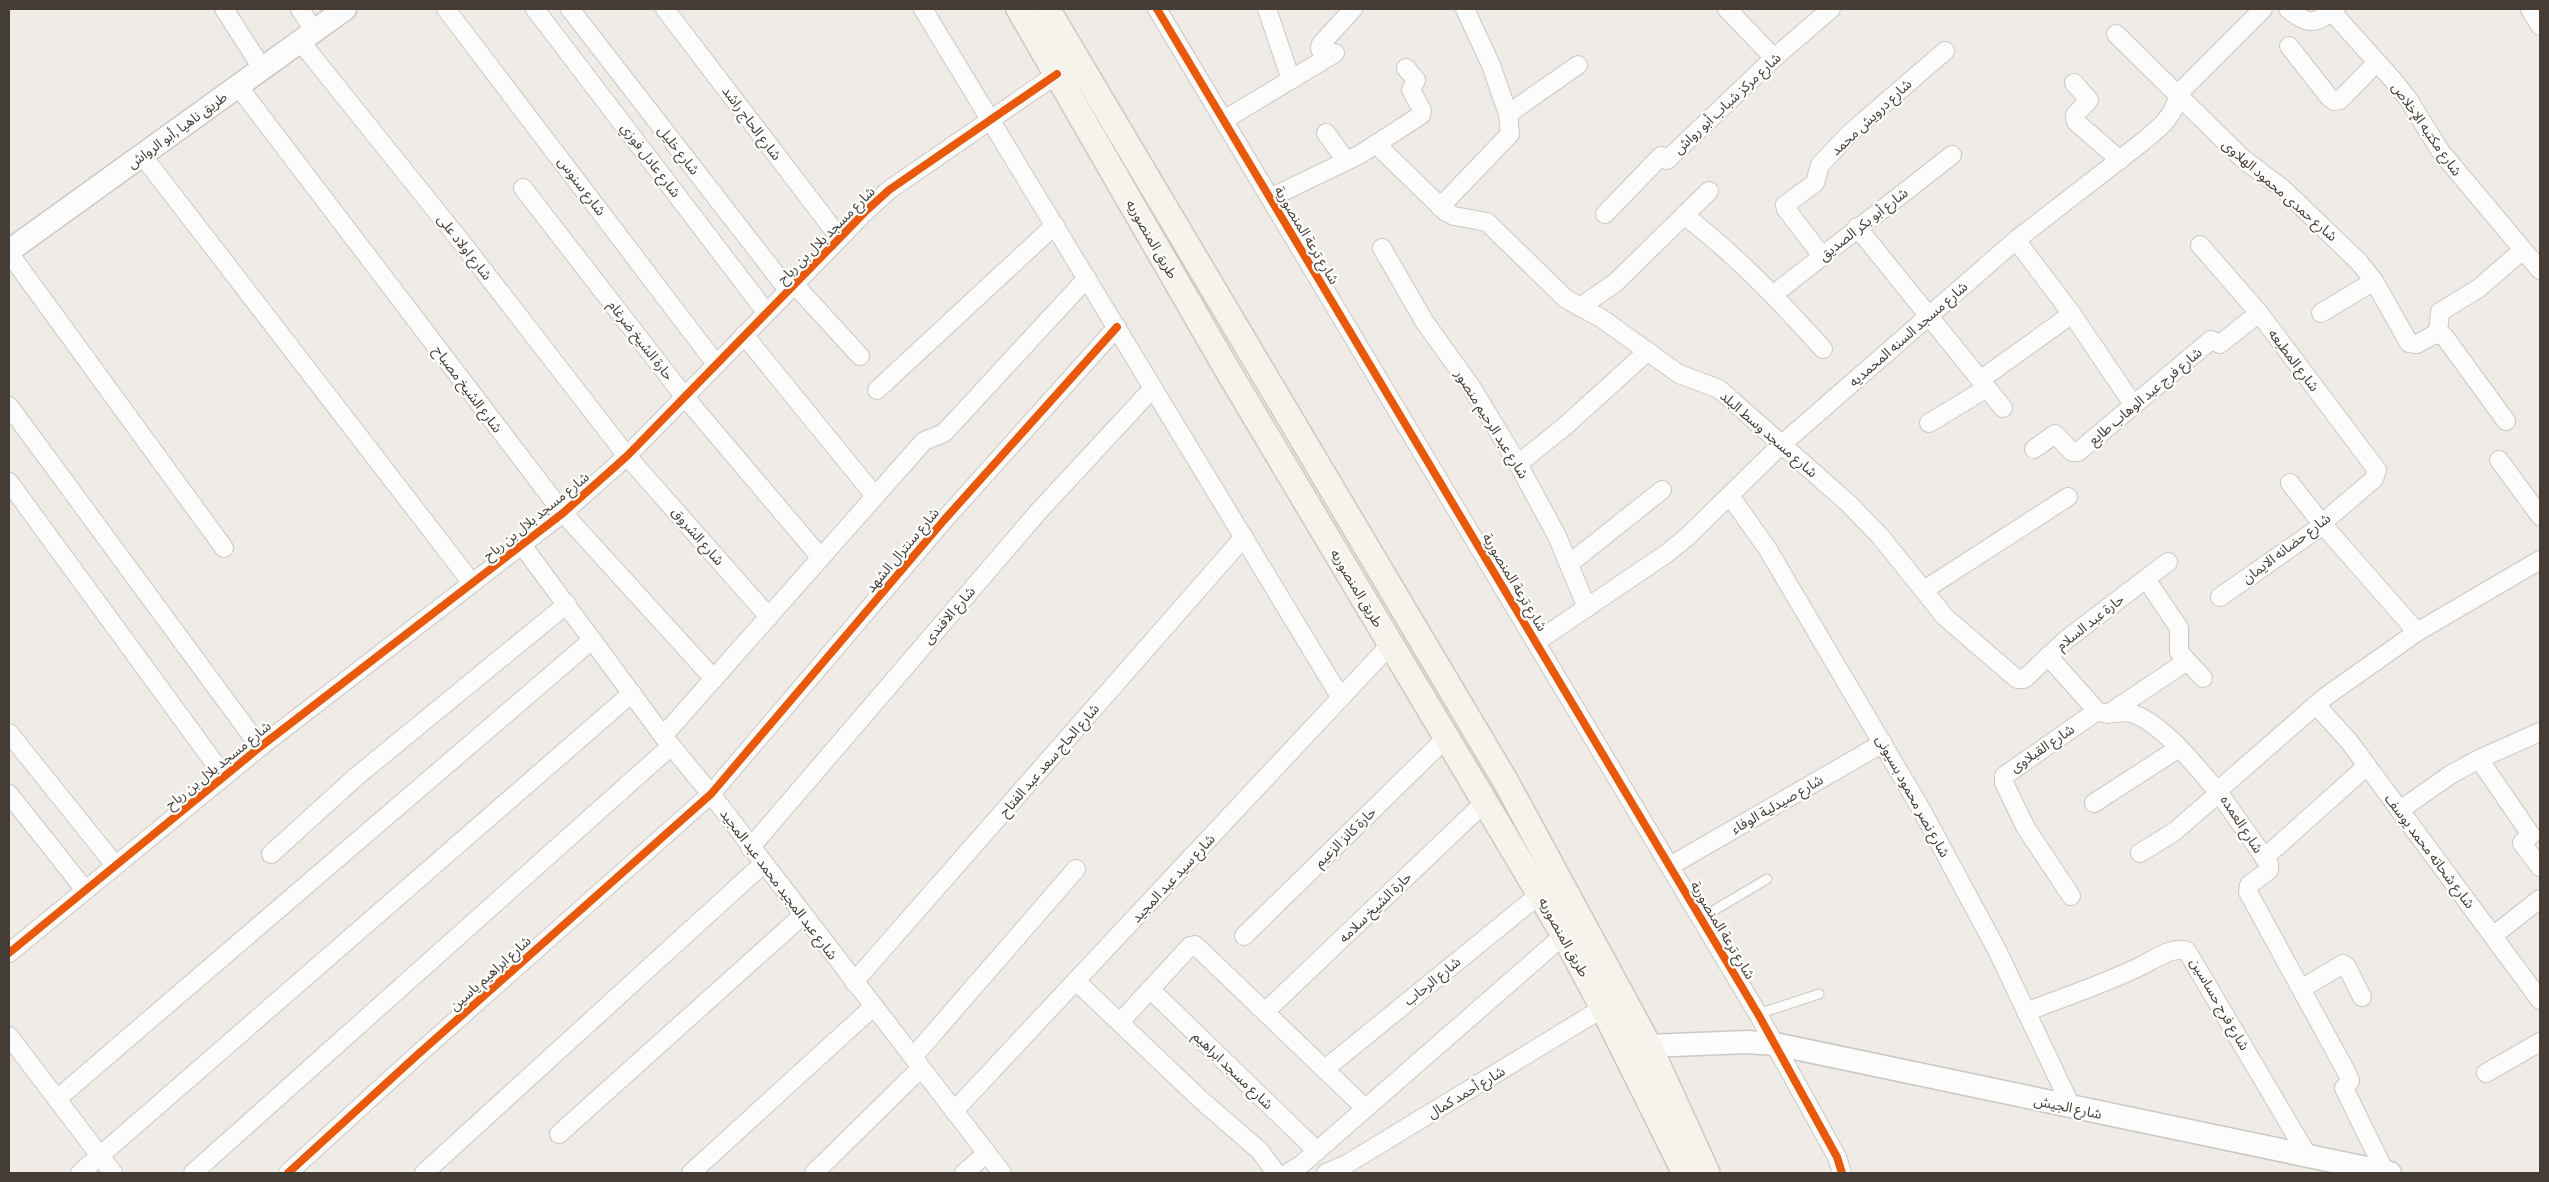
<svg xmlns="http://www.w3.org/2000/svg" width="2549" height="1182" font-family="Commissioner,'Noto Sans Arabic',sans-serif">
	<rect width="100%" height="100%" fill="#efece8"/>
	<g fill="none" stroke-linecap="round" stroke-linejoin="round">
		<g stroke="#cbc8c4" stroke-width="11">
			<g id="service">
				<polyline points="1701,918 1767,879"/>
				<polyline points="1758,1014 1819,994"/>
			</g>
		</g>
		<g stroke="#cbc8c4" stroke-width="20">
			<g id="minor">
				<polyline points="224,9 262,68"/>
				<polyline points="300,9 314,31"/>
				<polyline points="446,9 716,364"/>
				<polyline points="535,9 766,312"/>
				<polyline points="570,9 788,290"/>
				<polyline points="665,9 839,237"/>
				<polyline points="923,9 1341,698"/>
				<polyline points="1157,9 1758,1014 1837,1157 1842,1173"/>
				<polyline points="1267,9 1291,80"/>
				<polyline points="1465,9 1491,65 1508,114"/>
				<polyline points="1727,9 1774,58"/>
				<path d="M2288,9C2309,26 2315,24 2336,9"/>
				<polyline points="2530,9 2540,26"/>
				<polyline points="2332,12 2393,80 2408,99 2441,152 2540,270"/>
				<polyline points="2116,34 2242,158 2283,189 2359,262 2374,281 2409,343 2417,344 2435,334 2444,336 2506,421"/>
				<polyline points="300,41 466,248 627,456 769,617"/>
				<polyline points="2289,46 2329,97 2334,101 2340,100 2377,62"/>
				<polyline points="1324,59 1320,48 1321,44 1353,9"/>
				<polyline points="2074,83 2089,100 2075,115 2076,122 2120,160"/>
				<polyline points="238,86 563,513 714,679"/>
				<polyline points="1224,120 1335,53"/>
				<polyline points="1326,133 1346,161"/>
				<polyline points="1376,144 1446,212 1454,216 1487,222 1566,299 1601,318 1679,374 1719,389 1848,503 1880,536 1945,617 2017,679 2024,679 2067,639 2168,562"/>
				<polyline points="142,155 472,583"/>
				<polyline points="523,188 684,396 821,558"/>
				<polyline points="1270,198 1359,155 1421,115 1422,110 1411,90 1416,80 1406,68"/>
				<polyline points="1440,207 1510,134 1508,114 1578,65"/>
				<polyline points="1605,214 1661,156 1667,160 1774,58 1831,9"/>
				<path d="M1684,215C1736,255 1779,300 1823,349"/>
				<polyline points="1857,227 2003,408"/>
				<polyline points="2016,240 2072,314 2134,406"/>
				<polyline points="2200,245 2259,313 2377,470 2374,479 2327,519 2323,525 2220,597"/>
				<polyline points="1382,248 1424,321 1472,388 1518,464 1557,536 1587,608"/>
				<polyline points="9,253 224,548"/>
				<polyline points="1822,256 1786,209 1785,205 1815,183 1820,165 1850,133 1945,51"/>
				<polyline points="794,284 860,356"/>
				<polyline points="1774,294 1952,155"/>
				<polyline points="1580,307 1615,283 1709,191"/>
				<polyline points="2321,313 2374,281"/>
				<polyline points="2438,333 2440,312 2479,288 2523,250"/>
				<polyline points="744,335 875,496"/>
				<polyline points="1980,380 2072,314"/>
				<polyline points="877,390 1055,225"/>
				<polyline points="9,406 260,747"/>
				<polyline points="1929,423 1987,388"/>
				<polyline points="2034,449 2055,434 2072,452 2078,452 2211,340 2220,344 2259,313"/>
				<polyline points="2499,460 2540,516"/>
				<polyline points="1518,464 1564,427 1648,351"/>
				<polyline points="9,482 224,776"/>
				<polyline points="2290,483 2323,525 2417,632"/>
				<polyline points="1730,496 1767,548 1921,809 1997,950 2072,1108"/>
				<polyline points="522,545 663,736 711,794 1002,1173"/>
				<polyline points="1569,564 1662,490"/>
				<polyline points="2146,579 2179,628 2179,652 2203,678"/>
				<polyline points="1924,590 2068,497"/>
				<polyline points="1536,642 1666,554 1687,537 1781,445 2016,240 2145,140 2164,123 2172,112 2181,91 2263,9"/>
				<path d="M2048,656L2097,711C2109,717 2120,710 2131,713C2163,723 2198,769 2219,793L2174,832L2140,853"/>
				<polyline points="2316,705 2348,740 2540,1000"/>
				<polyline points="2108,714 2187,661"/>
				<polyline points="9,733 115,865"/>
				<polyline points="663,736 924,441 944,433 1087,278"/>
				<polyline points="2479,759 2531,835 2522,843 2540,867"/>
				<polyline points="9,794 85,890"/>
				<polyline points="2094,803 2179,748"/>
				<polyline points="2400,810 2450,775 2479,759 2540,732"/>
				<polyline points="750,848 1039,511 1153,388"/>
				<polyline points="271,854 357,776 567,604"/>
				<polyline points="2264,858 2367,766"/>
				<polyline points="1670,866 1883,743"/>
				<polyline points="2071,896 2026,828 2004,783 2004,776 2097,711"/>
				<polyline points="2494,935 2540,899"/>
				<polyline points="1244,936 1447,737"/>
				<polyline points="9,953 260,747 563,513 627,456 867,210 889,190 1057,74"/>
				<polyline points="1076,981 1200,1099 1260,1151 1276,1173"/>
				<polyline points="854,982 1244,537"/>
				<polyline points="1150,989 1317,1151"/>
				<polyline points="2301,989 2343,964 2347,967 2362,997"/>
				<polyline points="1265,1012 1485,802"/>
				<path d="M2026,1012C2064,997 2104,984 2141,966C2153,960 2174,945 2187,951L2308,1156"/>
				<polyline points="1121,1021 1181,956 1190,946 1195,945 1365,1108"/>
				<polyline points="9,1036 113,1173"/>
				<polyline points="913,1057 1076,869"/>
				<polyline points="1325,1069 1540,894"/>
				<polyline points="2486,1073 2540,1042"/>
				<polyline points="57,1099 592,640"/>
				<polyline points="954,1111 1391,644"/>
				<polyline points="559,1134 803,915"/>
				<polyline points="2385,1172 2344,1088 2350,1081 2347,1073 2248,892 2249,885 2269,870 2269,864 2219,793 2222,787 2325,697 2417,632 2540,560"/>
				<polyline points="80,1173 632,693"/>
				<polyline points="193,1173 671,746"/>
				<polyline points="288,1173 415,1057 711,794 945,519 1117,327"/>
				<polyline points="424,1173 763,864"/>
				<polyline points="691,1173 873,1007"/>
				<polyline points="814,1173 921,1068"/>
				<polyline points="964,1173 987,1153"/>
				<polyline points="1288,1173 1302,1164 1564,935"/>
				<polyline points="1326,1173 1347,1164 1603,1008"/>
			</g>
		</g>
		<g stroke="#cbc8c4" stroke-width="25">
			<g id="tertiary">
				<polyline points="9,251 345,9"/>
				<polyline points="1649,1046 1747,1042 1775,1044 2390,1173"/>
			</g>
		</g>
		<g stroke="#cec8bf" stroke-width="28">
			<g id="secondary">
				<polyline points="1019,9 1228,371 1564,935 1603,1008 1685,1173"/>
				<polyline points="1047,9 1506,782 1649,1046 1707,1173"/>
			</g>
		</g>
		<use href="#service" stroke="#fdfcfc" stroke-width="9"/>
		<use href="#minor" stroke="#fdfcfc" stroke-width="18"/>
		<use href="#tertiary" stroke="#fdfcfc" stroke-width="22"/>
		<use href="#secondary" stroke="#f6f3ed" stroke-width="25"/>
		<g stroke="#fff" stroke-width="11">
			<g id="cycleway">
				<polyline points="1157,9 1758,1014 1837,1157 1842,1173"/>
				<polyline points="9,953 260,747 563,513 627,456 867,210 889,190 1057,74"/>
				<polyline points="288,1173 415,1057 711,794 945,519 1117,327"/>
			</g>
		</g>
		<use href="#cycleway" stroke="#e8590c" stroke-width="8"/>
	</g>
	<g text-anchor="middle" stroke-width="4.5" stroke-linejoin="round" paint-order="stroke">
		<g font-size="14" fill="#443c35" stroke="#fff">
			<text transform="translate(1727 103) rotate(-43)" y="5">شارع مركز شباب أبو رواش</text>
			<text transform="translate(1871 117) rotate(-43)" y="5">شارع درويش محمد</text>
			<text transform="translate(752 123) rotate(53)" y="5">شارع الحاج راشد</text>
			<text transform="translate(2427 129) rotate(55)" y="5">شارع مكتبه الإخلاص</text>
			<text transform="translate(177 130) rotate(-36)" y="5">طريق ناهيا ,أبو الرواش</text>
			<text transform="translate(679 150) rotate(52)" y="5">شارع خليل</text>
			<text transform="translate(651 160) rotate(53)" y="5">شارع عادل فوزي</text>
			<text transform="translate(582 186) rotate(53)" y="5">شارع سنوس</text>
			<text transform="translate(2280 190) rotate(41)" y="5">شارع حمدى محمود الهلاوى</text>
			<text transform="translate(1863 224) rotate(-38)" y="5">شارع أبو بكر الصديق</text>
			<text transform="translate(826 235) rotate(-45)" y="5">شارع مسجد بلال بن رباح</text>
			<text transform="translate(1307 235) rotate(59)" y="5">شارع ترعة المنصورية</text>
			<text transform="translate(1152 239) rotate(60)" y="5">طريق المنصوريه</text>
			<text transform="translate(465 247) rotate(52)" y="5">شارع اولاد على</text>
			<text transform="translate(1908 334) rotate(-41)" y="5">شارع مسجد السنه المحمديه</text>
			<text transform="translate(641 340) rotate(52)" y="5">حارة الشيخ ضرغام</text>
			<text transform="translate(2294 360) rotate(53)" y="5">شارع المطبعه</text>
			<text transform="translate(468 389) rotate(53)" y="5">شارع الشيخ مصباح</text>
			<text transform="translate(2145 396) rotate(-40)" y="5">شارع فرج عبد الوهاب طايع</text>
			<text transform="translate(1492 424) rotate(58)" y="5">شارع عبد الرحيم منصور</text>
			<text transform="translate(1769 434) rotate(41)" y="5">شارع مسجد وسط البلد</text>
			<text transform="translate(536 516) rotate(-39)" y="5">شارع مسجد بلال بن رباح</text>
			<text transform="translate(698 536) rotate(49)" y="5">شارع الشروق</text>
			<text transform="translate(2286 548) rotate(-37)" y="5">شارع حضانه الايمان</text>
			<text transform="translate(902 550) rotate(-50)" y="5">شارع سنترال الشهد</text>
			<text transform="translate(1515 582) rotate(59)" y="5">شارع ترعة المنصورية</text>
			<text transform="translate(1357 588) rotate(59)" y="5">طريق المنصوريه</text>
			<text transform="translate(949 615) rotate(-49)" y="5">شارع الافندى</text>
			<text transform="translate(2090 622) rotate(-38)" y="5">حارة عبد السلام</text>
			<text transform="translate(2042 748) rotate(-34)" y="5">شارع القبلاوى</text>
			<text transform="translate(1049 760) rotate(-49)" y="5">شارع الحاج سعد عبد الفتاح</text>
			<text transform="translate(218 765) rotate(-39)" y="5">شارع مسجد بلال بن رباح</text>
			<text transform="translate(1913 796) rotate(61)" y="5">شارع نصر محمود بسيونى</text>
			<text transform="translate(1777 804) rotate(-30)" y="5">شارع صيدلية الوفاء</text>
			<text transform="translate(2242 824) rotate(57)" y="5">شارع العمده</text>
			<text transform="translate(1345 837) rotate(-44)" y="5">حارة كانز الزعيم</text>
			<text transform="translate(2430 851) rotate(53)" y="5">شارع شحاته محمد يوسف</text>
			<text transform="translate(1173 878) rotate(-47)" y="5">شارع سيد عبد المجيد</text>
			<text transform="translate(779 884) rotate(53)" y="5">شارع عبد المجيد محمد عبد المجيد</text>
			<text transform="translate(1375 907) rotate(-44)" y="5">حارة الشيخ سلامه</text>
			<text transform="translate(1723 930) rotate(59)" y="5">شارع ترعة المنصورية</text>
			<text transform="translate(1564 937) rotate(61)" y="5">طريق المنصوريه</text>
			<text transform="translate(490 973) rotate(-42)" y="5">شارع ابراهيم ياسين</text>
			<text transform="translate(1432 981) rotate(-39)" y="5">شارع الرحاب</text>
			<text transform="translate(2220 1004) rotate(60)" y="5">شارع فرج حساسين</text>
			<text transform="translate(1233 1070) rotate(44)" y="5">شارع مسجد ابراهيم</text>
			<text transform="translate(1466 1092) rotate(-31)" y="5">شارع أحمد كمال</text>
			<text transform="translate(2068 1107) rotate(12)" y="5">شارع الجيش</text>
		</g>
	</g>
	<rect width="2549" height="1182" fill="none" stroke="#443c35" stroke-width="20"/>
</svg>
